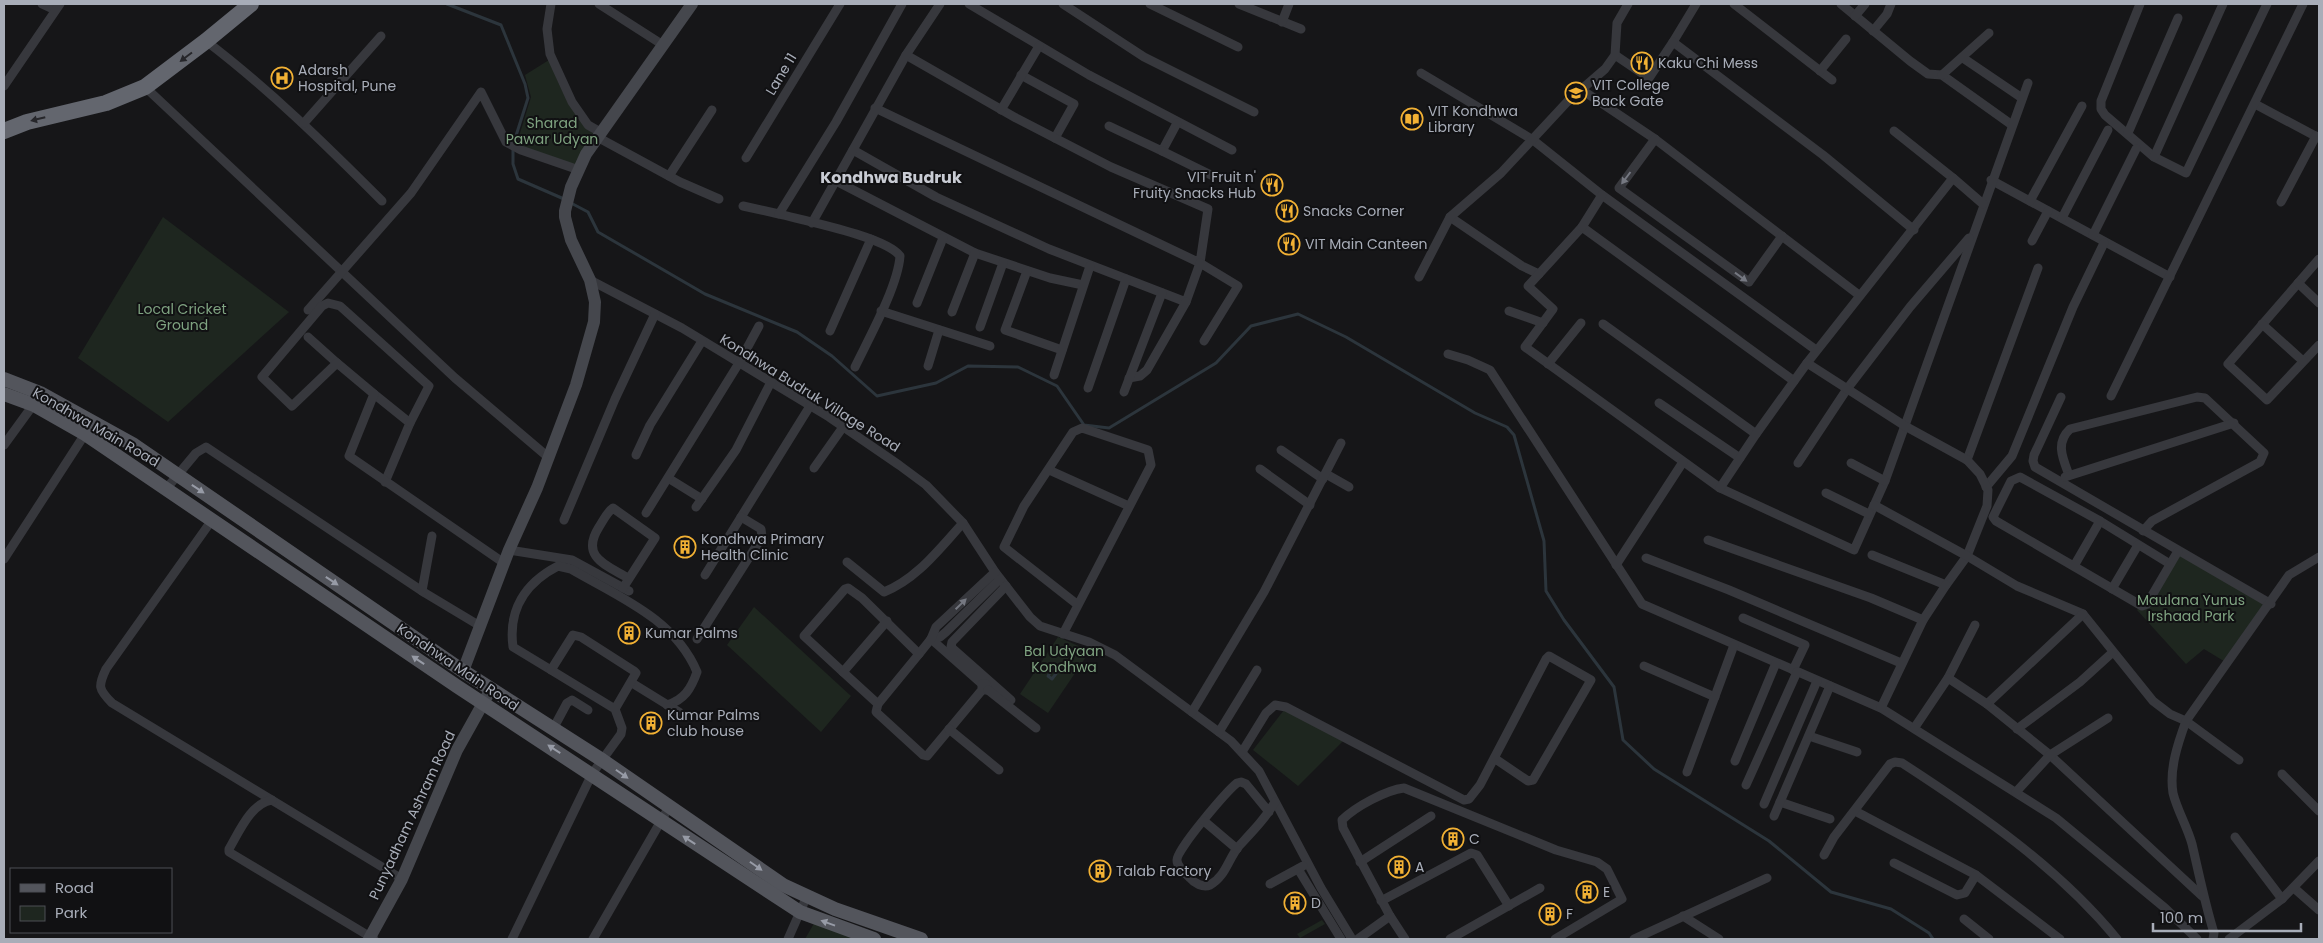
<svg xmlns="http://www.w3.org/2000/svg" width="2323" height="943" font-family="Poppins,sans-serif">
	<rect width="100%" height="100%" fill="#161618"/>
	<g fill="#1e261f">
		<polygon points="549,60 559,84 571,106 599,134 574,172 549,161 517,143 531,97 525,75"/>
		<polygon points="163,217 289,312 168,422 78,358"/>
		<polygon points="2178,551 2271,604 2227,663 2204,649 2186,664 2137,610"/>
		<polygon points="754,607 851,696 821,732 727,645"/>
		<polygon points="1058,637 1090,651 1048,713 1020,694"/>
		<polygon points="1284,710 1343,741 1298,786 1253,750"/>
		<polygon points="816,920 859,939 805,939"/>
		<polygon points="1322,920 1325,924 1300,938 1297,934"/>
	</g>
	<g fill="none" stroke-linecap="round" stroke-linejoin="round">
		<g stroke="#2c353c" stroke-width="3">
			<polyline points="447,4 501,25 525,84 528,98 513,145 513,164 518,179 564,199"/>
			<polyline points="569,202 588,212 598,232 705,294 797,332 832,356 877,396 936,383 968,366 1018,367 1057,386 1084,425 1109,428 1216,363 1251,326 1298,314 1346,337 1475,413 1507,427 1514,435 1544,541 1546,591 1564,620 1614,687 1623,740 1654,769 1769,841 1831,892 1891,909 1929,933 1933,939"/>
			<polygon points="1053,668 1058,671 1052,679 1048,676"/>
		</g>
		<g stroke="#37383d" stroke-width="9">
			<polyline points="42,4 55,10"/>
			<polyline points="551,4 547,29 550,54 572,102 588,125 602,133"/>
			<polyline points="599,4 663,45"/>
			<polyline points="969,4 1089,75 1232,150"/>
			<polyline points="1063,4 1144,57 1254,112"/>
			<polyline points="1150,4 1238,47"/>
			<polyline points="1239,4 1301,29"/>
			<polyline points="1696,4 1673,42 1823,155 1914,230"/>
			<polyline points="1734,4 1832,80"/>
			<polyline points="1841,4 1910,61 1928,74 1942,75 2012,125"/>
			<polyline points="2140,4 2101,101 2101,109 2105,115 2154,157 2186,173 2267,4"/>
			<polyline points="1855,16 1865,4"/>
			<polyline points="1282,22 1289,4"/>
			<polyline points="1873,31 1887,14 1891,4"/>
			<path d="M206,41C269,89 326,145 382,201"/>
			<polyline points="1615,55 1649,78 1673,42"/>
			<polyline points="1963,58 2022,98"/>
			<polyline points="1820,71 1846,39"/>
			<polyline points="1421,73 1533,140 1602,195 1816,350"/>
			<polyline points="1021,75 1074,104 1055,138"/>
			<polyline points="1942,75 1989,33"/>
			<polyline points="4,86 60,4"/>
			<polyline points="145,87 455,378 548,457"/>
			<polyline points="1582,90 1655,139 1859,295"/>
			<polyline points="2255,104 2319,138"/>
			<polyline points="875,108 1200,263 1208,209 1111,167 1016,118 906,55"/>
			<polyline points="1001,110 1039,46"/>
			<polyline points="304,123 381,36"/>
			<polyline points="1109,126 1162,151 1177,123"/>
			<polyline points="1894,131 1953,178"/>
			<polyline points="2128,133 2178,18"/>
			<polyline points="599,138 680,182 719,199"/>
			<polyline points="1655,139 1619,188 1749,282 1782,236"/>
			<polyline points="853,150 936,197 1049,249 1186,302 1200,263 1238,286 1204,341"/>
			<polyline points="1162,151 1213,176"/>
			<polyline points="2154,157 2223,4"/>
			<polyline points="746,158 840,4"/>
			<polyline points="669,176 712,110"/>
			<polyline points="1991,180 2170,277"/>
			<polyline points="836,181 975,253 1050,278 1083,285"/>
			<polyline points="2030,201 2082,106"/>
			<polyline points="2281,202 2316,136"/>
			<polyline points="743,206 779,214"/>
			<polyline points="1450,217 1522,266 1539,274 1582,227 1794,381"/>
			<polyline points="2062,218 2108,130"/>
			<polyline points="812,223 906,55 940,4"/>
			<polyline points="1582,227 1602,195"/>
			<polyline points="2093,235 2136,149"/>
			<polyline points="2032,241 2048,211"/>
			<polyline points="2319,259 2228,364 2267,400 2319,345"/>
			<polyline points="1027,271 1005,330 1062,350"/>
			<polyline points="1539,274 1528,286 1553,309 1525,347 1720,488 1854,550 1885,481 2028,83"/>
			<polyline points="1419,277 1450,217 1501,173 1568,101 1605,69 1615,55 1617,23 1628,4"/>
			<polyline points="590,280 682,328 829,417 899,465 926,485 963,523 995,572 1030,617 1040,626 1089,642 1115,655 1231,741 1259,771 1321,888 1352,939"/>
			<polyline points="2298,283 2319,303"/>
			<polyline points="917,303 943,238"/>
			<polyline points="308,310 411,193 481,92 506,142 521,150 579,170"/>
			<polyline points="881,311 990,346"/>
			<polyline points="1509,311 1543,323"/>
			<polyline points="952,312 975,253"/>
			<polyline points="1603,324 1756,434"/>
			<polyline points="2262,324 2303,361"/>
			<polyline points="980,327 1003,263"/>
			<polyline points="830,331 871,239"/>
			<polyline points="308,337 337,363"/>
			<polyline points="1448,354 1468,360 1490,370 1642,604 1881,708 2056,818 2165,908 2197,939"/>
			<polyline points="1807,363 1953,178 1983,204"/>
			<polyline points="1548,364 1581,323"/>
			<polyline points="928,366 939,330"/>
			<path d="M855,367C869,338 898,286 900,256C886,237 806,221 779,214L836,122L902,4"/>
			<polyline points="1054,375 1090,266"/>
			<polyline points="1129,378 1140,376 1147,370 1186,302"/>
			<polyline points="1088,388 1126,279"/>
			<polyline points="1124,392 1162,293"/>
			<polyline points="374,394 410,423 385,482"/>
			<polyline points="2111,396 2303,4"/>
			<polyline points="2061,397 2034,455 2033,461 2035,467 2271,604"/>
			<polyline points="1659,403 1740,458"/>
			<polyline points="410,423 429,386 340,306 328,303 322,306 262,377 292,406 337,363 374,394 349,456 504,563"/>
			<polyline points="4,445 36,401"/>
			<polyline points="1281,450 1323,479"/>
			<polyline points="636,455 650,425 702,341"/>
			<polyline points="1967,460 2038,268"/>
			<polyline points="1798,463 1847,389 1910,307 1969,238"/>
			<polyline points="1851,463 1885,481"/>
			<polyline points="814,468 843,427"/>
			<polyline points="1260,469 1310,505"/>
			<polyline points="1049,470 1129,506"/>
			<polyline points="1326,474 1349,487"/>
			<path d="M2069,475C2063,459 2055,443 2070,429L2197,397L2205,398L2264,453L2260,462L2152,521L2143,531"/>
			<polyline points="2065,477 2234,423"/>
			<polyline points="668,478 702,499"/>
			<polyline points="1986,487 2012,456 2073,307 2104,243"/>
			<polyline points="1720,488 1756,434 1807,363 1905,426 1967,460 1980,474 1988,490 1987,506 1967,556 1946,585 1872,555"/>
			<polyline points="166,489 196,453 206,447 425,593 480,626"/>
			<polyline points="1826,493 1869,514"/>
			<polyline points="1874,505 1967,556 2017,586 2083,614 2153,701 2170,714 2186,721 2239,760"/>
			<polyline points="696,507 736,450 771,382"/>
			<polyline points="646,513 739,363 759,326"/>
			<path d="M212,520L106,669C98,686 98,689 112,703L402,879"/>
			<polyline points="564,520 615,399 655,314"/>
			<polyline points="2100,521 2170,564"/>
			<polyline points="1708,540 1871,598 1923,620"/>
			<polyline points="509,550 572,560 629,591"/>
			<polyline points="1646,558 1729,590 1901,663"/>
			<polyline points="4,559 85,434"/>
			<path d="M847,562L884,592C917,579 939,549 963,523"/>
			<polyline points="1616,565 1683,462"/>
			<path d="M2074,566L2100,521L2020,477L2011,481L1993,517L1996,521C2045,549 2093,578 2142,606L2147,604L2178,551"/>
			<polyline points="705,575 810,406"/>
			<polyline points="1006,586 952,642 951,647 1011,700"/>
			<path d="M623,588L655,538L613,508C607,512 603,521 599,527C580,557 606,565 628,578"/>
			<polyline points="2112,589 2138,545"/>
			<polyline points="422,591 432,536"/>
			<polyline points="2083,614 1987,704 2050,755 2202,896"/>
			<polyline points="1743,618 1805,645 1793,670"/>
			<polyline points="1063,634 1151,465 1148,450 1082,428 1073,432 1024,506 1004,547 1078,605"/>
			<polyline points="697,639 762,537 761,529 741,517"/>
			<polyline points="931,639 940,637 946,632 1000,579"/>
			<polyline points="931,639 982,684"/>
			<polyline points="919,654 931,639 936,627 995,572"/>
			<polyline points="1644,666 1715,697"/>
			<path d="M551,670L513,647C508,610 525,583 558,566L571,569C619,597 675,619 697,672C691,689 684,700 667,705"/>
			<polyline points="843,672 804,636 845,589 848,588 862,598 919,654 878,704 876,712 923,755 927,756 982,690 982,684 986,684 988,690 982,690"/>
			<polyline points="1948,678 1975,625"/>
			<polyline points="632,683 679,712"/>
			<polyline points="988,690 1036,728"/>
			<polyline points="878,704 843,672 887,621"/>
			<polyline points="1881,708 1923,620 1946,585"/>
			<polyline points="1192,712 1264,592 1341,443"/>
			<polyline points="1915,727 1948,678 1987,704"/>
			<polyline points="553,729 567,703 572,700 588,710"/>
			<polyline points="949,729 999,770"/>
			<polyline points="2017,729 2080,682 2113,652"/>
			<polyline points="1219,732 1257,670"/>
			<polyline points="1809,736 1857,752"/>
			<polyline points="1242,752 1266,713 1275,705 1286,707 1464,800 1469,799 1480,785 1546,659 1549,656 1591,680 1533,780 1528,781 1494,758"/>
			<polyline points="1735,761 1776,663"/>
			<polyline points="1687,772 1734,645"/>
			<polyline points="2282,774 2319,811"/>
			<polyline points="1746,785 1797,672"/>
			<polyline points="2016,792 2050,755 2108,718"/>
			<path d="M272,800C251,803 239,832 229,849V852L374,939"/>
			<polyline points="1780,802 1830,819"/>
			<polyline points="1764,804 1817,681"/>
			<polyline points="1855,811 1976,875 2060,939"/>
			<path d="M1269,812L1246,784L1241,782L1237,783C1227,791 1176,850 1177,860C1177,867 1185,873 1190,878C1194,883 1203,888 1210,885C1226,876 1228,859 1239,846C1253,831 1264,820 1275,802"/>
			<polyline points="1774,816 1830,686"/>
			<polyline points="1204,821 1237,849"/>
			<polyline points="2235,837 2282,899"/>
			<path d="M1824,855L1834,837L1890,764L1895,762L1902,763C1979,813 2058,867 2117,939"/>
			<polyline points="1360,862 1431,816"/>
			<polyline points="1894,863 1957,895 1965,893 1976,875"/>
			<polyline points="1298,869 1341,939"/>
			<polyline points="1270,884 1303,866"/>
			<polyline points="2294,888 2319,910"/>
			<polyline points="1381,901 1471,853 1477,855 1509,906"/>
			<path d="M1390,916L1343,828L1342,820C1355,807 1386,790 1404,788L1556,850L1597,862L1607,869L1622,899L1555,939"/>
			<polyline points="1683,916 1719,939"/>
			<polyline points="1964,919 1989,939"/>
			<polyline points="512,939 592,774 621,734 622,728 615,709 636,673 634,671 581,637 573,635 551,670 615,709"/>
			<polyline points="593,939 669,807"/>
			<polyline points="788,939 807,896"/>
			<polyline points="1358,939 1390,916 1405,939"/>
			<polyline points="1450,939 1540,888"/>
			<polyline points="1634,939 1767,878"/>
			<path d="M2213,939L2214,933C2205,904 2199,874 2192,844C2187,826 2177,810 2173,793C2169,769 2178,743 2186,721L2289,575L2319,557"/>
			<polyline points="2229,939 2282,899 2319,861"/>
		</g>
		<g stroke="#45474d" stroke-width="12">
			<polyline points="463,671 509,550 537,488 576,385 594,322 595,302 590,280 571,240 565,217 565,211 571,187 586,154 692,4"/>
			<polyline points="369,939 402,879 457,750 491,689"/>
		</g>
		<g stroke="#53555c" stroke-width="14">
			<polyline points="4,379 40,393 134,445 463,671 602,760 783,885 835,909 921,939"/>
			<polyline points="4,394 34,405 85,434 458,687 800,912 874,939"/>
		</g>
		<polyline stroke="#63666e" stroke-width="16" points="4,131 27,122 106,103 145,87 206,41 251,4"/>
	</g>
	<defs><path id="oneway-solid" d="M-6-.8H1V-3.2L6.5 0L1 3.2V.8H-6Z" transform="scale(1.25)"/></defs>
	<g fill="#26262a">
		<use href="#oneway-solid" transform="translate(186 57) rotate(143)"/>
		<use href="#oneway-solid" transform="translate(38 119) rotate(166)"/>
	</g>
	<g fill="#757881">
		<use href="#oneway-solid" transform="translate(1626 178) rotate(127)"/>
		<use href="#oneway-solid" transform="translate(1741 277) rotate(36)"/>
		<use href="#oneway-solid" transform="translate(961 604) rotate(-44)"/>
	</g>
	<g fill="#979ba6">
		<use href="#oneway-solid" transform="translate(198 489) rotate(34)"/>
		<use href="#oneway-solid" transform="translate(332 581) rotate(34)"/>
		<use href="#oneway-solid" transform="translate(418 660) rotate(-146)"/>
		<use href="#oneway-solid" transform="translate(554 749) rotate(-147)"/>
		<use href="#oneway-solid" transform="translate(622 774) rotate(35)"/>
		<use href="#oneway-solid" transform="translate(689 840) rotate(-147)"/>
		<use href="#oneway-solid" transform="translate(756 866) rotate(35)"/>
		<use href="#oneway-solid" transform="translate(828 923) rotate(-160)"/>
	</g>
	<defs>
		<g id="restaurant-ring" transform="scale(1.125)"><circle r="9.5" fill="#111113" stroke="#f2b134" stroke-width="1.5"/><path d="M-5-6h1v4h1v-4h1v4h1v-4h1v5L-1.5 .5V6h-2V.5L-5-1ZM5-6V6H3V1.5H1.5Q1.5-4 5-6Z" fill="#f2b134"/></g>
		<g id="hospital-ring" transform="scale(1.125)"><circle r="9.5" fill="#111113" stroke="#f2b134" stroke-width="1.5"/><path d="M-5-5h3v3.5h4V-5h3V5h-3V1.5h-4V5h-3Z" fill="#f2b134"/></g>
		<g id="university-ring" transform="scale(1.125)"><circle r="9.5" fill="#111113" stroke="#f2b134" stroke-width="1.5"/><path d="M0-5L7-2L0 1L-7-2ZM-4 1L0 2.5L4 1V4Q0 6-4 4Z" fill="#f2b134"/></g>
		<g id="library-ring" transform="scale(1.125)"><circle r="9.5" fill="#111113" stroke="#f2b134" stroke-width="1.5"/><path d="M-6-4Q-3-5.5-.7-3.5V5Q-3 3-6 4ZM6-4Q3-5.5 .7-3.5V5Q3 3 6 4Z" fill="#f2b134"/></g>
		<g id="building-ring" transform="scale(1.125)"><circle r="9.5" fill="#111113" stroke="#f2b134" stroke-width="1.5"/><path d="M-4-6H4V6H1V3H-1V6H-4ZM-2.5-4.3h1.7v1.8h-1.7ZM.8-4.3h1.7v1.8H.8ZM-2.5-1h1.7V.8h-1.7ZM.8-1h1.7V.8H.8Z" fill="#f2b134"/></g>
	</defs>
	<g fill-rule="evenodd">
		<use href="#restaurant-ring" x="1642" y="63"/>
		<use href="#hospital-ring" x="282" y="78"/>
		<use href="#university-ring" x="1576" y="93"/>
		<use href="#library-ring" x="1412" y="119"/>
		<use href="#restaurant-ring" x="1272" y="185"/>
		<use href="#restaurant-ring" x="1287" y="211"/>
		<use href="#restaurant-ring" x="1289" y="244"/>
		<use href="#building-ring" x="685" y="547"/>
		<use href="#building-ring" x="629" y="633"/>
		<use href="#building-ring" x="651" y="723"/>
		<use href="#building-ring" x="1453" y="839"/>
		<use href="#building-ring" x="1399" y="867"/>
		<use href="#building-ring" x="1100" y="871"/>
		<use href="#building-ring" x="1587" y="892"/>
		<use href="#building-ring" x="1295" y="903"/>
		<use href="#building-ring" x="1550" y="914"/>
	</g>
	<g text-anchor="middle" stroke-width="4" stroke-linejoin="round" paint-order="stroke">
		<g font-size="14" fill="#a8adb8" stroke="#111113" text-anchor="start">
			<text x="1658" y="68">Kaku Chi Mess</text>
			<text x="298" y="75">Adarsh<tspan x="298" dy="16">Hospital, Pune</tspan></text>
			<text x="1592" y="90">VIT College<tspan x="1592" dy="16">Back Gate</tspan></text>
			<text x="1428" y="116">VIT Kondhwa<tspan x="1428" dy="16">Library</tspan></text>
			<text x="1256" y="182" text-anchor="end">VIT Fruit n'<tspan x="1256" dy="16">Fruity Snacks Hub</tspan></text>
			<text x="1303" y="216">Snacks Corner</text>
			<text x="1305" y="249">VIT Main Canteen</text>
			<text x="701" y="544">Kondhwa Primary<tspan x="701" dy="16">Health Clinic</tspan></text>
			<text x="645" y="638">Kumar Palms</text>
			<text x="667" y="720">Kumar Palms<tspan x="667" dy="16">club house</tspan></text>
			<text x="1469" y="844">C</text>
			<text x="1415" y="872">A</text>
			<text x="1116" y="876">Talab Factory</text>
			<text x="1603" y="897">E</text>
			<text x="1311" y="908">D</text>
			<text x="1566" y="919">F</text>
		</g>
		<g font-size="14" fill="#a8adb8" stroke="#111113">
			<text transform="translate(781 74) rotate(-59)" y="5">Lane 11</text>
			<text transform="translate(810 393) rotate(32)" y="5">Kondhwa Budruk Village Road</text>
			<text transform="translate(96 427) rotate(30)" y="5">Kondhwa Main Road</text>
			<text transform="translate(458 667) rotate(34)" y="5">Kondhwa Main Road</text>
			<text transform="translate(412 815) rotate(-65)" y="5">Punyadham Ashram Road</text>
		</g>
		<g font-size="14" fill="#7fa381" stroke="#111113">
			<text x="552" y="128">Sharad<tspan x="552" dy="16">Pawar Udyan</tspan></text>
			<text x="182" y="314">Local Cricket<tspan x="182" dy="16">Ground</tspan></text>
			<text x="2191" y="605">Maulana Yunus<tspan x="2191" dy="16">Irshaad Park</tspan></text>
			<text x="1064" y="656">Bal Udyaan<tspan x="1064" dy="16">Kondhwa</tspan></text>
		</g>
		<g font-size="16" font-weight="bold" fill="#c9ccd4" stroke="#111113">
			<text x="891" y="183">Kondhwa Budruk</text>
		</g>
	</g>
	<rect width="2323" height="943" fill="none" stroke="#a8adb8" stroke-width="10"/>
	<rect x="10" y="868" width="162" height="65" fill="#111113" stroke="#4d4f55"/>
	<rect x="20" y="884" width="25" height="8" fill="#53555c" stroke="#4d4f55"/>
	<text x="55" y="893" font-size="15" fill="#a8adb8">Road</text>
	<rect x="20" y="906" width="25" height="15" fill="#1e261f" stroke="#4d4f55"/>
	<text x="55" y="918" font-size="15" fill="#a8adb8">Park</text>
	<path d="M2153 923v8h148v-8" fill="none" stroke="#a8adb8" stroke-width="2.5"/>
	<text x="2160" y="923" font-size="15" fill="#a8adb8" stroke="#111113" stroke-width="4" paint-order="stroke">100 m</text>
</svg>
